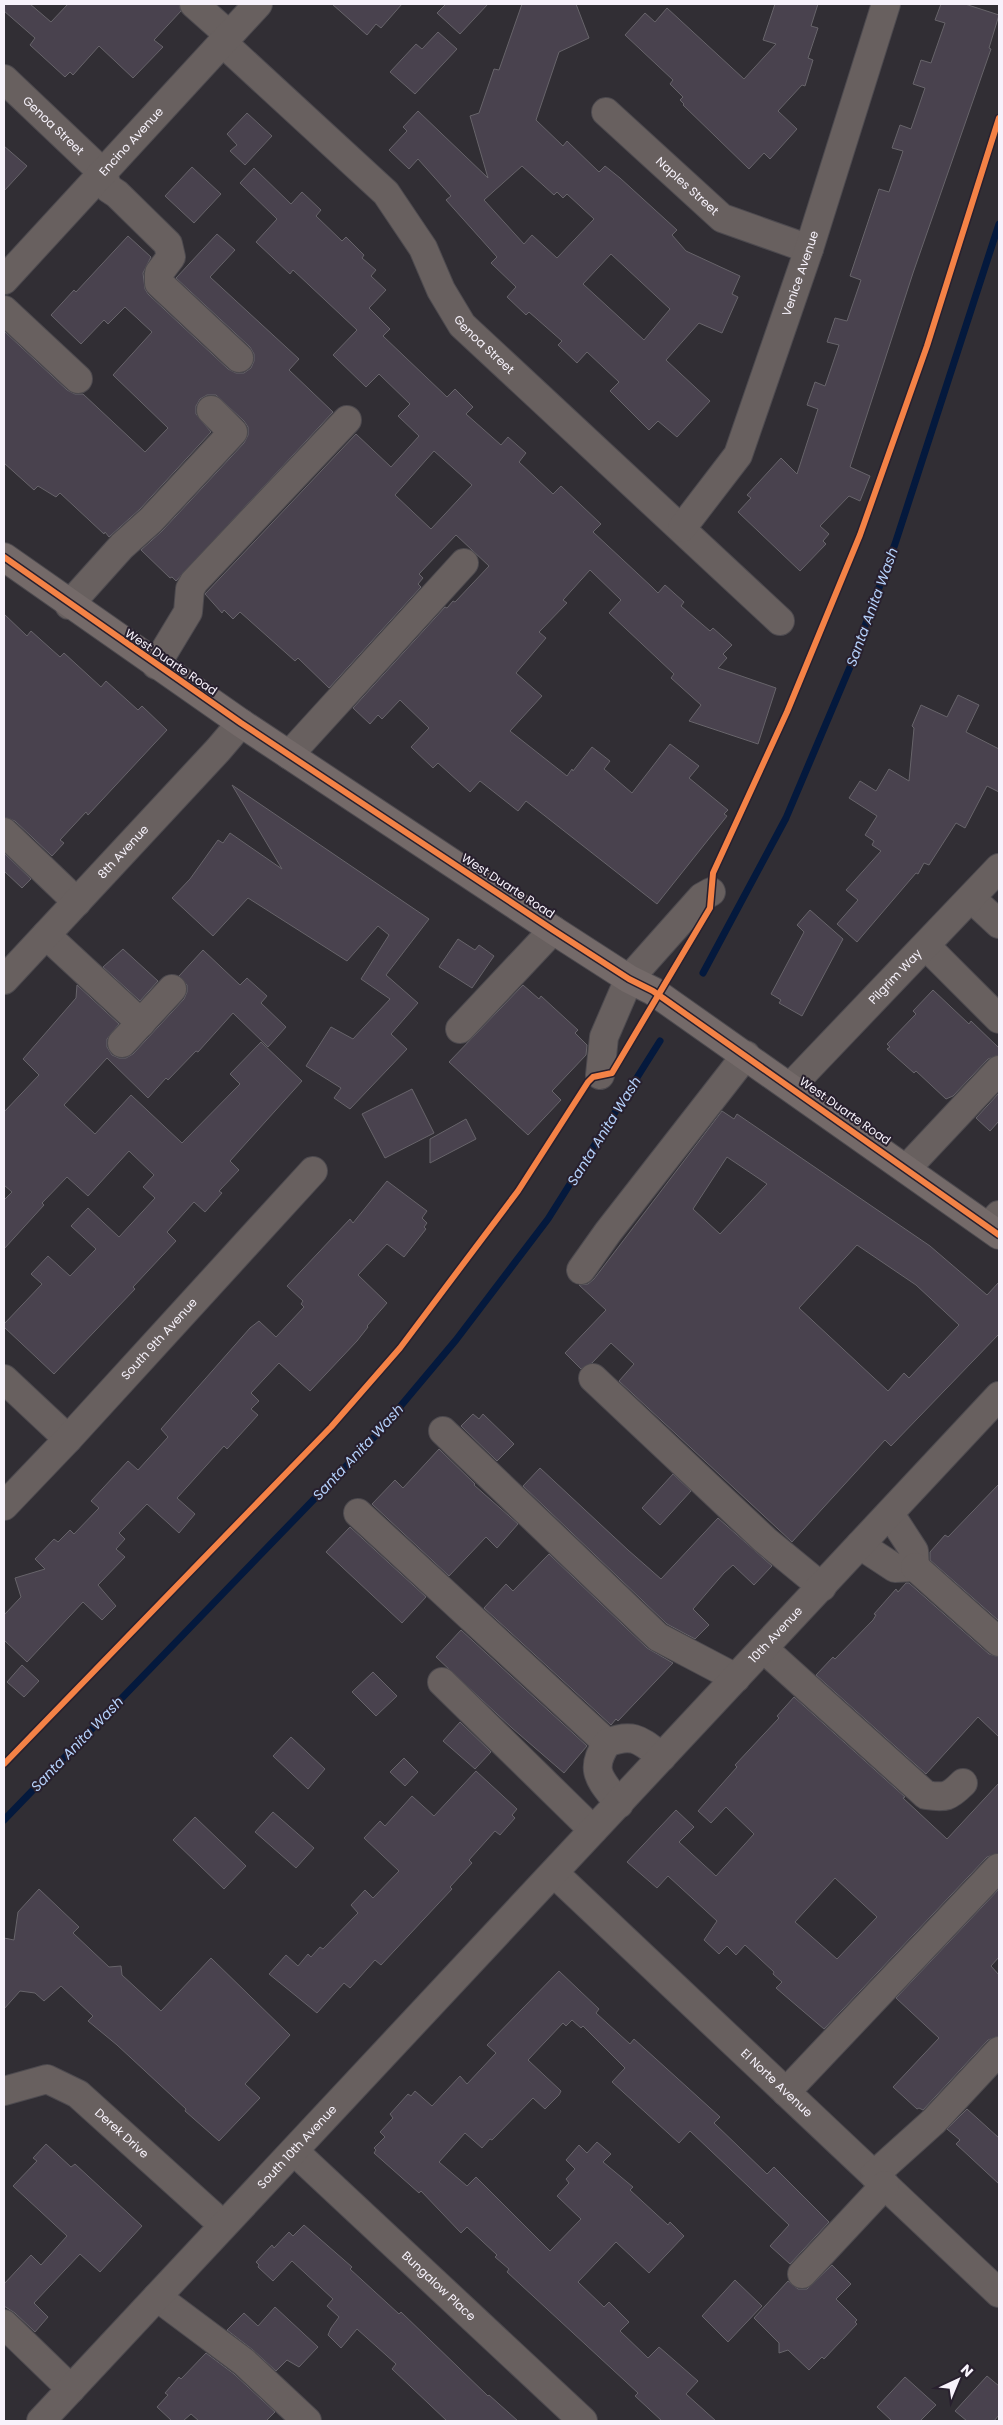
<svg xmlns="http://www.w3.org/2000/svg" width="1003" height="2425" font-family="Poppins,sans-serif">
	<rect width="100%" height="100%" fill="#312e34"/>
	<g fill="none" stroke-linecap="round" stroke-linejoin="round">
		<g stroke="#04193d" stroke-width="7">
			<polyline points="703,973 786,818 850,667 895,544 999,224"/>
			<polyline points="4,1820 378,1433 456,1340 548,1219 660,1041"/>
		</g>
	</g>
	<g fill="#49424e" stroke="#67646a" fill-rule="evenodd">
		<polygon points="4,4 30,4 51,22 68,4 179,4 181,11 154,40 163,47 133,78 99,46 73,75 70,72 65,77 30,45 35,38 4,11"/>
		<polygon points="332,4 402,4 381,28 376,24 367,35"/>
		<polygon points="446,4 488,4 460,34 437,13"/>
		<path d="M522,4H576L589,38L559,52L536,120L563,146L567,141L599,172L605,166L620,178L677,230L672,235L686,251L740,276L732,294L738,297L722,333L699,323L666,360L710,401L677,437L658,421L649,430L610,391L619,382L587,352L577,363L558,345L562,341L529,312L526,315L507,297L516,287L491,263L497,257L446,200L451,196L418,159L409,169L389,150L407,131L403,127L418,111L488,178L470,116L479,113L494,69L499,70ZM522,166L554,195L557,192L563,198L567,194L594,219L557,258L532,235L524,244L484,200ZM611,254L670,309L644,340L583,284Z"/>
		<polygon points="775,4 818,4 811,26 818,28 808,58 813,60 805,86 802,85 778,111 797,129 770,159 764,153 749,169 683,105 684,104 680,100 683,97 670,84 673,80 625,35 645,13 655,22 667,8 744,79 776,44 763,40"/>
		<polygon points="941,4 965,4 999,15 989,48 991,49 913,273 850,467 870,476 860,501 849,496 820,526 829,534 823,541 826,544 800,571 738,512 751,498 747,495 781,458 797,474 818,409 807,405 815,382 825,386 839,345 827,342 835,318 847,321 861,280 850,276 879,189 889,192 903,151 892,148 900,125 911,129 925,88 913,84 921,60 931,63 945,23 935,20"/>
		<polygon points="438,32 457,49 415,94 390,72 416,44 422,49"/>
		<polygon points="247,113 272,136 245,165 230,151 237,145 227,134"/>
		<polygon points="4,146 27,166 4,191"/>
		<polygon points="192,167 221,194 194,223 165,196"/>
		<path d="M254,168L291,204L302,192L321,210L316,216L342,241L346,237L364,255L362,258L376,270L371,276L386,290L369,308L390,329L383,336L447,397L455,389L473,407L466,414L501,445L508,437L526,453L519,462L553,494L561,486L601,524L593,532L652,587L658,593L665,585L684,602L681,606L710,631L713,628L732,645L723,654L727,658L718,668L776,688L758,744L689,721L701,705L671,678L674,674L609,613L621,600L590,570L563,600L567,603L539,632L546,638L516,673L542,696L510,731L567,776L572,769L573,771L592,747L610,761L604,769L632,793L670,744L699,766L689,778L728,810L724,814L727,816L657,904L526,801L518,811L480,781L470,792L438,763L433,768L411,747L429,728L400,700L382,719L378,715L370,724L353,708L445,607L447,608L453,601L455,602L489,566L456,535L419,574L423,578L418,584L421,587L329,688L298,658L295,661L240,612L233,619L224,610L222,613L205,594L356,434L391,467L419,436L398,416L410,404L379,374L366,387L333,355L357,330L293,270L290,274L256,242L277,219L240,183ZM434,451L472,485L431,529L395,495Z"/>
		<polygon points="217,234 235,250 210,277 299,359 289,370 333,412 176,581 172,577 170,578 141,550 162,531 244,443 248,435 248,427 244,421 216,395 207,395 200,399 196,406 196,414 211,432 140,509 109,537 105,532 104,534 60,493 56,497 38,486 34,490 4,463 4,331 67,390 75,394 83,394 145,452 168,428 113,375 152,332 125,307 108,324 104,320 81,344 51,315 74,290 76,292 128,236 151,257 143,273 145,289 148,294 228,369 236,373 244,373 251,368 254,361 254,354 250,347 176,278"/>
		<polygon points="4,614 27,636 31,631 60,657 64,653 101,687 106,681 138,710 142,706 167,730 88,815 86,812 60,840 64,843 52,856 15,821 4,817"/>
		<polygon points="958,695 979,705 966,732 999,749 999,792 987,786 965,828 956,823 929,865 924,863 918,874 916,873 857,942 837,924 858,900 846,890 881,851 872,845 874,841 865,835 877,816 849,798 860,781 876,791 889,769 909,781 914,728 912,726 921,705 947,717"/>
		<polygon points="232,785 429,919 386,975 418,1003 391,1034 407,1049 350,1109 334,1098 341,1088 306,1066 331,1027 353,1039 390,999 361,979 389,935 378,926 347,961 248,898 213,936 172,898 190,879 218,840 223,843 230,833 282,869"/>
		<polygon points="4,853 31,879 22,888 4,871"/>
		<polygon points="810,910 843,939 802,1016 779,1003 781,1000 771,994 804,932 797,925"/>
		<polygon points="458,939 475,950 479,945 494,956 472,988 439,967"/>
		<polygon points="123,949 158,981 140,1001 103,967"/>
		<polygon points="203,950 240,985 247,978 267,996 261,1003 286,1027 268,1047 233,1013 198,1052 196,1051 168,1080 166,1078 148,1098 107,1058 64,1105 95,1134 131,1095 182,1143 240,1084 230,1074 261,1042 302,1081 230,1161 239,1170 219,1191 222,1193 205,1212 194,1202 167,1232 176,1241 133,1287 135,1289 54,1374 4,1327 4,1324 42,1284 31,1274 48,1256 70,1276 96,1249 71,1226 88,1208 119,1237 155,1198 143,1187 154,1175 129,1151 88,1196 67,1177 42,1203 44,1205 4,1249 4,1200 12,1192 4,1185 4,1112 39,1075 23,1059 76,998 77,985 119,1024 107,1039 107,1047 112,1055 119,1058 126,1058 133,1054 184,999 187,992 187,985 179,976"/>
		<polygon points="523,985 539,999 541,996 578,1030 575,1033 587,1045 586,1055 552,1091 561,1100 528,1135 449,1062"/>
		<polygon points="933,990 969,1024 971,1021 999,1048 999,1055 988,1059 953,1096 946,1099 916,1071 914,1073 887,1049 890,1047 887,1044 916,1014 913,1011"/>
		<polygon points="412,1089 434,1133 385,1158 362,1114"/>
		<polygon points="999,1093 999,1121 990,1131 976,1118"/>
		<path d="M722,1111L734,1119L737,1114L930,1246L987,1295L999,1282V1334L891,1446L885,1440L792,1542L619,1381L634,1364L611,1343L592,1363L581,1369L565,1353L606,1310L579,1285L588,1284L594,1279ZM727,1157L767,1184L720,1234L693,1209ZM857,1245L916,1285L959,1325L909,1378L904,1373L888,1391L799,1308Z"/>
		<polygon points="466,1119 476,1139 430,1163 430,1139"/>
		<polygon points="387,1181 427,1211 422,1218 427,1223 424,1227 426,1229 404,1257 387,1244 358,1275 387,1303 367,1326 368,1327 357,1341 310,1391 279,1363 251,1393 259,1401 251,1409 258,1415 227,1449 224,1446 177,1498 195,1514 179,1533 147,1504 119,1533 125,1539 116,1549 125,1557 98,1585 116,1606 102,1620 83,1602 27,1662 4,1640 4,1615 21,1597 15,1578 45,1569 35,1559 54,1539 58,1542 70,1530 74,1534 99,1508 91,1501 128,1461 138,1470 168,1437 161,1429 250,1328 259,1321 276,1337 304,1307 301,1304 303,1301 287,1286 350,1219 353,1223"/>
		<polygon points="473,1414 479,1419 483,1414 514,1444 497,1461 461,1426"/>
		<polygon points="439,1449 475,1484 474,1485 518,1524 497,1548 486,1537 449,1576 372,1504 395,1480 403,1488"/>
		<polygon points="540,1468 628,1550 661,1579 718,1518 772,1566 754,1585 733,1565 724,1573 693,1609 709,1625 695,1639 667,1624 523,1486"/>
		<polygon points="673,1474 691,1491 660,1525 642,1508"/>
		<polygon points="999,1484 999,1621 930,1560 930,1552 945,1535 948,1537"/>
		<polygon points="350,1527 426,1597 402,1623 326,1552"/>
		<polygon points="549,1554 647,1648 673,1663 618,1721 616,1719 611,1725 484,1608 506,1584 513,1591"/>
		<polygon points="906,1583 909,1583 989,1654 999,1657 999,1737 978,1717 926,1774 816,1675 833,1657 835,1659 873,1620 876,1615 874,1614 896,1589 898,1592"/>
		<polygon points="461,1630 587,1746 564,1773 512,1728 436,1657"/>
		<polygon points="22,1665 39,1681 24,1697 7,1682"/>
		<polygon points="373,1672 397,1696 376,1716 352,1692"/>
		<path d="M794,1697L905,1797L903,1798L947,1839L999,1783V1853L987,1857L824,2029L776,1988L782,1982L773,1974L774,1972L745,1945L736,1955L727,1946L719,1954L704,1940L717,1921L668,1876L657,1888L627,1862L676,1810L694,1827L679,1842L716,1876L754,1834L726,1807L711,1823L698,1811L737,1767L735,1765L779,1718L777,1716ZM835,1878L877,1917L837,1959L795,1922Z"/>
		<polygon points="460,1722 491,1752 475,1769 443,1741"/>
		<polygon points="291,1737 325,1769 308,1789 273,1756"/>
		<polygon points="404,1758 418,1772 405,1786 390,1772"/>
		<polygon points="476,1771 517,1809 512,1815 515,1818 500,1835 495,1831 469,1860 472,1863 450,1887 452,1889 381,1965 375,1960 350,1988 344,1983 317,2013 269,1974 286,1955 298,1966 308,1954 311,1957 320,1947 323,1949 358,1913 351,1905 365,1890 373,1898 399,1871 364,1838 380,1821 385,1826 412,1796 434,1816"/>
		<polygon points="273,1812 314,1848 296,1868 255,1832"/>
		<polygon points="195,1817 246,1866 224,1889 173,1840"/>
		<polygon points="39,1889 79,1927 73,1933 109,1967 121,1966 122,1975 161,2011 211,1958 290,2035 245,2084 260,2098 219,2141 185,2111 186,2109 117,2045 88,2021 93,2016 61,1986 44,2001 35,1993 20,1991 4,2009 4,1938 14,1940 18,1912"/>
		<polygon points="999,1889 999,1957 991,1966 999,1975 999,2036 988,2040 923,2110 919,2108 917,2109 893,2087 939,2038 896,1998"/>
		<polygon points="559,1971 599,2009 596,2013 630,2044 634,2039 720,2117 714,2123 767,2174 774,2167 829,2222 790,2264 770,2246 789,2225 690,2131 679,2143 612,2082 625,2068 583,2026 581,2028 572,2020 566,2026 563,2023 528,2060 561,2091 559,2095 545,2109 533,2098 492,2140 490,2139 482,2148 465,2133 439,2162 467,2186 476,2177 550,2251 581,2219 557,2196 569,2183 566,2179 575,2169 566,2160 579,2145 587,2153 597,2142 611,2154 603,2162 633,2187 630,2190 668,2225 670,2222 684,2236 649,2273 616,2242 578,2282 604,2307 609,2302 629,2322 620,2331 648,2358 659,2347 698,2381 686,2394 716,2421 662,2421 635,2396 638,2393 507,2272 509,2269 495,2257 497,2255 467,2227 461,2233 421,2191 419,2193 374,2153 376,2150 374,2148 385,2137 380,2132 393,2118 390,2114 408,2094 411,2096 415,2091 432,2106 460,2076 467,2084 496,2053 487,2045"/>
		<polygon points="967,2109 999,2138 999,2184 956,2144 960,2140 947,2129"/>
		<polygon points="46,2144 71,2167 75,2164 142,2226 100,2272 80,2254 34,2303 48,2317 35,2332 15,2313 4,2306 4,2284 31,2255 41,2265 67,2236 13,2186 37,2161 33,2158"/>
		<polygon points="304,2225 352,2267 350,2269 399,2314 401,2312 488,2396 489,2395 518,2421 447,2421 392,2369 396,2364 357,2329 341,2348 328,2335 331,2328 339,2317 327,2306 333,2299 292,2261 273,2281 258,2267 259,2265 256,2262 272,2245 274,2248 289,2232 293,2236"/>
		<polygon points="832,2265 851,2284 836,2299 857,2320 855,2322 857,2324 824,2359 822,2357 809,2370 788,2350 779,2353 779,2343 754,2318 788,2281 798,2289 807,2289"/>
		<polygon points="735,2280 762,2306 728,2342 702,2316"/>
		<polygon points="275,2307 318,2347 299,2367 287,2360 276,2371 253,2350 227,2330 244,2313 258,2326"/>
		<polygon points="206,2353 234,2374 275,2412 266,2421 199,2421 191,2414 183,2421 172,2421 157,2407 168,2395 165,2393 179,2377 181,2379"/>
		<polygon points="987,2376 999,2386 999,2415 994,2421 967,2421 955,2411"/>
		<polygon points="905,2377 936,2405 920,2421 892,2421 877,2407"/>
	</g>
	<g fill="none" stroke-linecap="round" stroke-linejoin="round">
		<g stroke="#4d4a4f" stroke-width="30">
			<g id="minor">
				<polyline points="194,4 229,35"/>
				<path id="s1" d="M222,42L386,193L423,248L441,290L462,325L780,621"/>
				<path id="s2" d="M4,79L102,172L108,188L117,194L168,244L171,257L159,273V283L239,358"/>
				<path id="s3" d="M606,112L722,218L809,249"/>
				<path id="s4" d="M4,280L258,4"/>
				<polyline points="4,310 78,379"/>
				<path id="s5" d="M682,528L738,455L809,249L886,4"/>
				<polyline points="69,605 122,546 151,520 233,432 211,410"/>
				<polyline points="156,665 188,612 190,589 194,582 347,420"/>
				<polyline points="289,755 464,563"/>
				<polyline points="4,832 77,902"/>
				<polyline points="971,898 999,924"/>
				<polyline points="46,935 141,1023"/>
				<polyline points="926,946 999,1019"/>
				<path id="s6" d="M4,980L218,750L241,723"/>
				<polyline points="460,1029 553,930"/>
				<polyline points="122,1043 172,989"/>
				<polyline points="600,1075 604,1037 629,979 702,897 711,892"/>
				<path id="s7" d="M791,1086L999,868"/>
				<polyline points="907,1168 999,1070"/>
				<polyline points="989,1226 999,1215"/>
				<polyline points="581,1270 608,1232 746,1055"/>
				<polyline points="593,1378 765,1540 822,1587"/>
				<polyline points="4,1379 68,1439"/>
				<polyline points="443,1431 658,1637 736,1678"/>
				<path id="s8" d="M4,1506L68,1439L313,1171"/>
				<polyline points="358,1513 607,1743"/>
				<polyline points="860,1545 895,1568 915,1567 914,1551 890,1514"/>
				<polyline points="915,1567 999,1642"/>
				<path d="M764,1649L926,1795C946,1798 949,1797 963,1783"/>
				<polyline points="442,1682 593,1830"/>
				<path d="M619,1804C601,1780 588,1771 607,1743C634,1732 641,1741 662,1757"/>
				<path id="s9" d="M554,1873L999,2293"/>
				<path id="s10" d="M4,2091L47,2079L78,2094L223,2225"/>
				<polyline points="786,2092 998,1868"/>
				<path id="s11" d="M294,2151L583,2421"/>
				<polyline points="874,2175 934,2121 999,2051"/>
				<polyline points="802,2274 885,2185"/>
				<polyline points="157,2297 244,2362 307,2421"/>
				<polyline points="4,2324 71,2389"/>
				<path id="s12" d="M41,2421L999,1396"/>
			</g>
		</g>
		<g stroke="#4d4a4f" stroke-width="30">
			<polyline id="major" points="4,557 241,723 553,930 629,979 653,991 999,1235"/>
		</g>
		<use href="#minor" stroke="#68605f" stroke-width="28"/>
		<use href="#major" stroke="#746a69" stroke-width="28"/>
		<g stroke="#28202e" stroke-width="9">
			<g id="cycleway">
				<polyline points="4,557 241,723 553,930 629,979 653,991 999,1235"/>
				<polyline points="4,1764 331,1427 400,1348 518,1191 588,1082 593,1077 612,1073 710,908 713,873 787,712 860,535 927,346 999,118"/>
			</g>
		</g>
		<use href="#cycleway" stroke="#f48246" stroke-width="6"/>
	</g>
	<g text-anchor="middle" stroke-width="4" stroke-linejoin="round" paint-order="stroke">
		<g font-size="12" fill="#f7f2fb" stroke="#28202e">
			<text dy="4" stroke="none"><textPath href="#s2" startOffset="68">Genoa Street</textPath></text>
			<text dy="4" stroke="none"><textPath href="#s4" startOffset="188">Encino Avenue</textPath></text>
			<text dy="4" stroke="none"><textPath href="#s3" startOffset="110">Naples Street</textPath></text>
			<text dy="4" stroke="none"><textPath href="#s5" startOffset="284">Venice Avenue</textPath></text>
			<text dy="4" stroke="none"><textPath href="#s1" startOffset="405">Genoa Street</textPath></text>
			<text transform="translate(171 662) rotate(34)" y="4">West Duarte Road</text>
			<text dy="4" stroke="none"><textPath href="#s6" startOffset="175">8th Avenue</textPath></text>
			<text transform="translate(508 886) rotate(33)" y="4">West Duarte Road</text>
			<text dy="4" stroke="none"><textPath href="#s7" startOffset="151">Pilgrim Way</textPath></text>
			<text transform="translate(845 1111) rotate(35)" y="4">West Duarte Road</text>
			<text dy="4" stroke="none"><textPath href="#s8" startOffset="228">South 9th Avenue</textPath></text>
			<text dy="4" stroke="none"><textPath href="#s12" startOffset="1076">10th Avenue</textPath></text>
			<text dy="4" stroke="none"><textPath href="#s9" startOffset="306">El Norte Avenue</textPath></text>
			<text dy="4" stroke="none"><textPath href="#s10" startOffset="138">Derek Drive</textPath></text>
			<text dy="4" stroke="none"><textPath href="#s12" startOffset="375">South 10th Avenue</textPath></text>
			<text dy="4" stroke="none"><textPath href="#s11" startOffset="198">Bungalow Place</textPath></text>
		</g>
		<g font-size="14" font-style="italic" fill="#b6d2fc" stroke="#28202e">
			<text transform="translate(872 607) rotate(-70)" y="5">Santa Anita Wash</text>
			<text transform="translate(604 1131) rotate(-58)" y="5">Santa Anita Wash</text>
			<text transform="translate(358 1452) rotate(-47)" y="5">Santa Anita Wash</text>
			<text transform="translate(77 1744) rotate(-46)" y="5">Santa Anita Wash</text>
		</g>
	</g>
	<rect width="1003" height="2425" fill="none" stroke="#f7f2fb" stroke-width="10"/>
	<g transform="translate(958 2380) rotate(44)" stroke="#28202e" stroke-width="4" paint-order="stroke">
	<path d="M0-4L9 19L0 12L-9 19Z" fill="#f7f2fb"/>
	<text y="-8" font-size="14" font-weight="bold" text-anchor="middle" fill="#f7f2fb">N</text>
	</g>
</svg>
